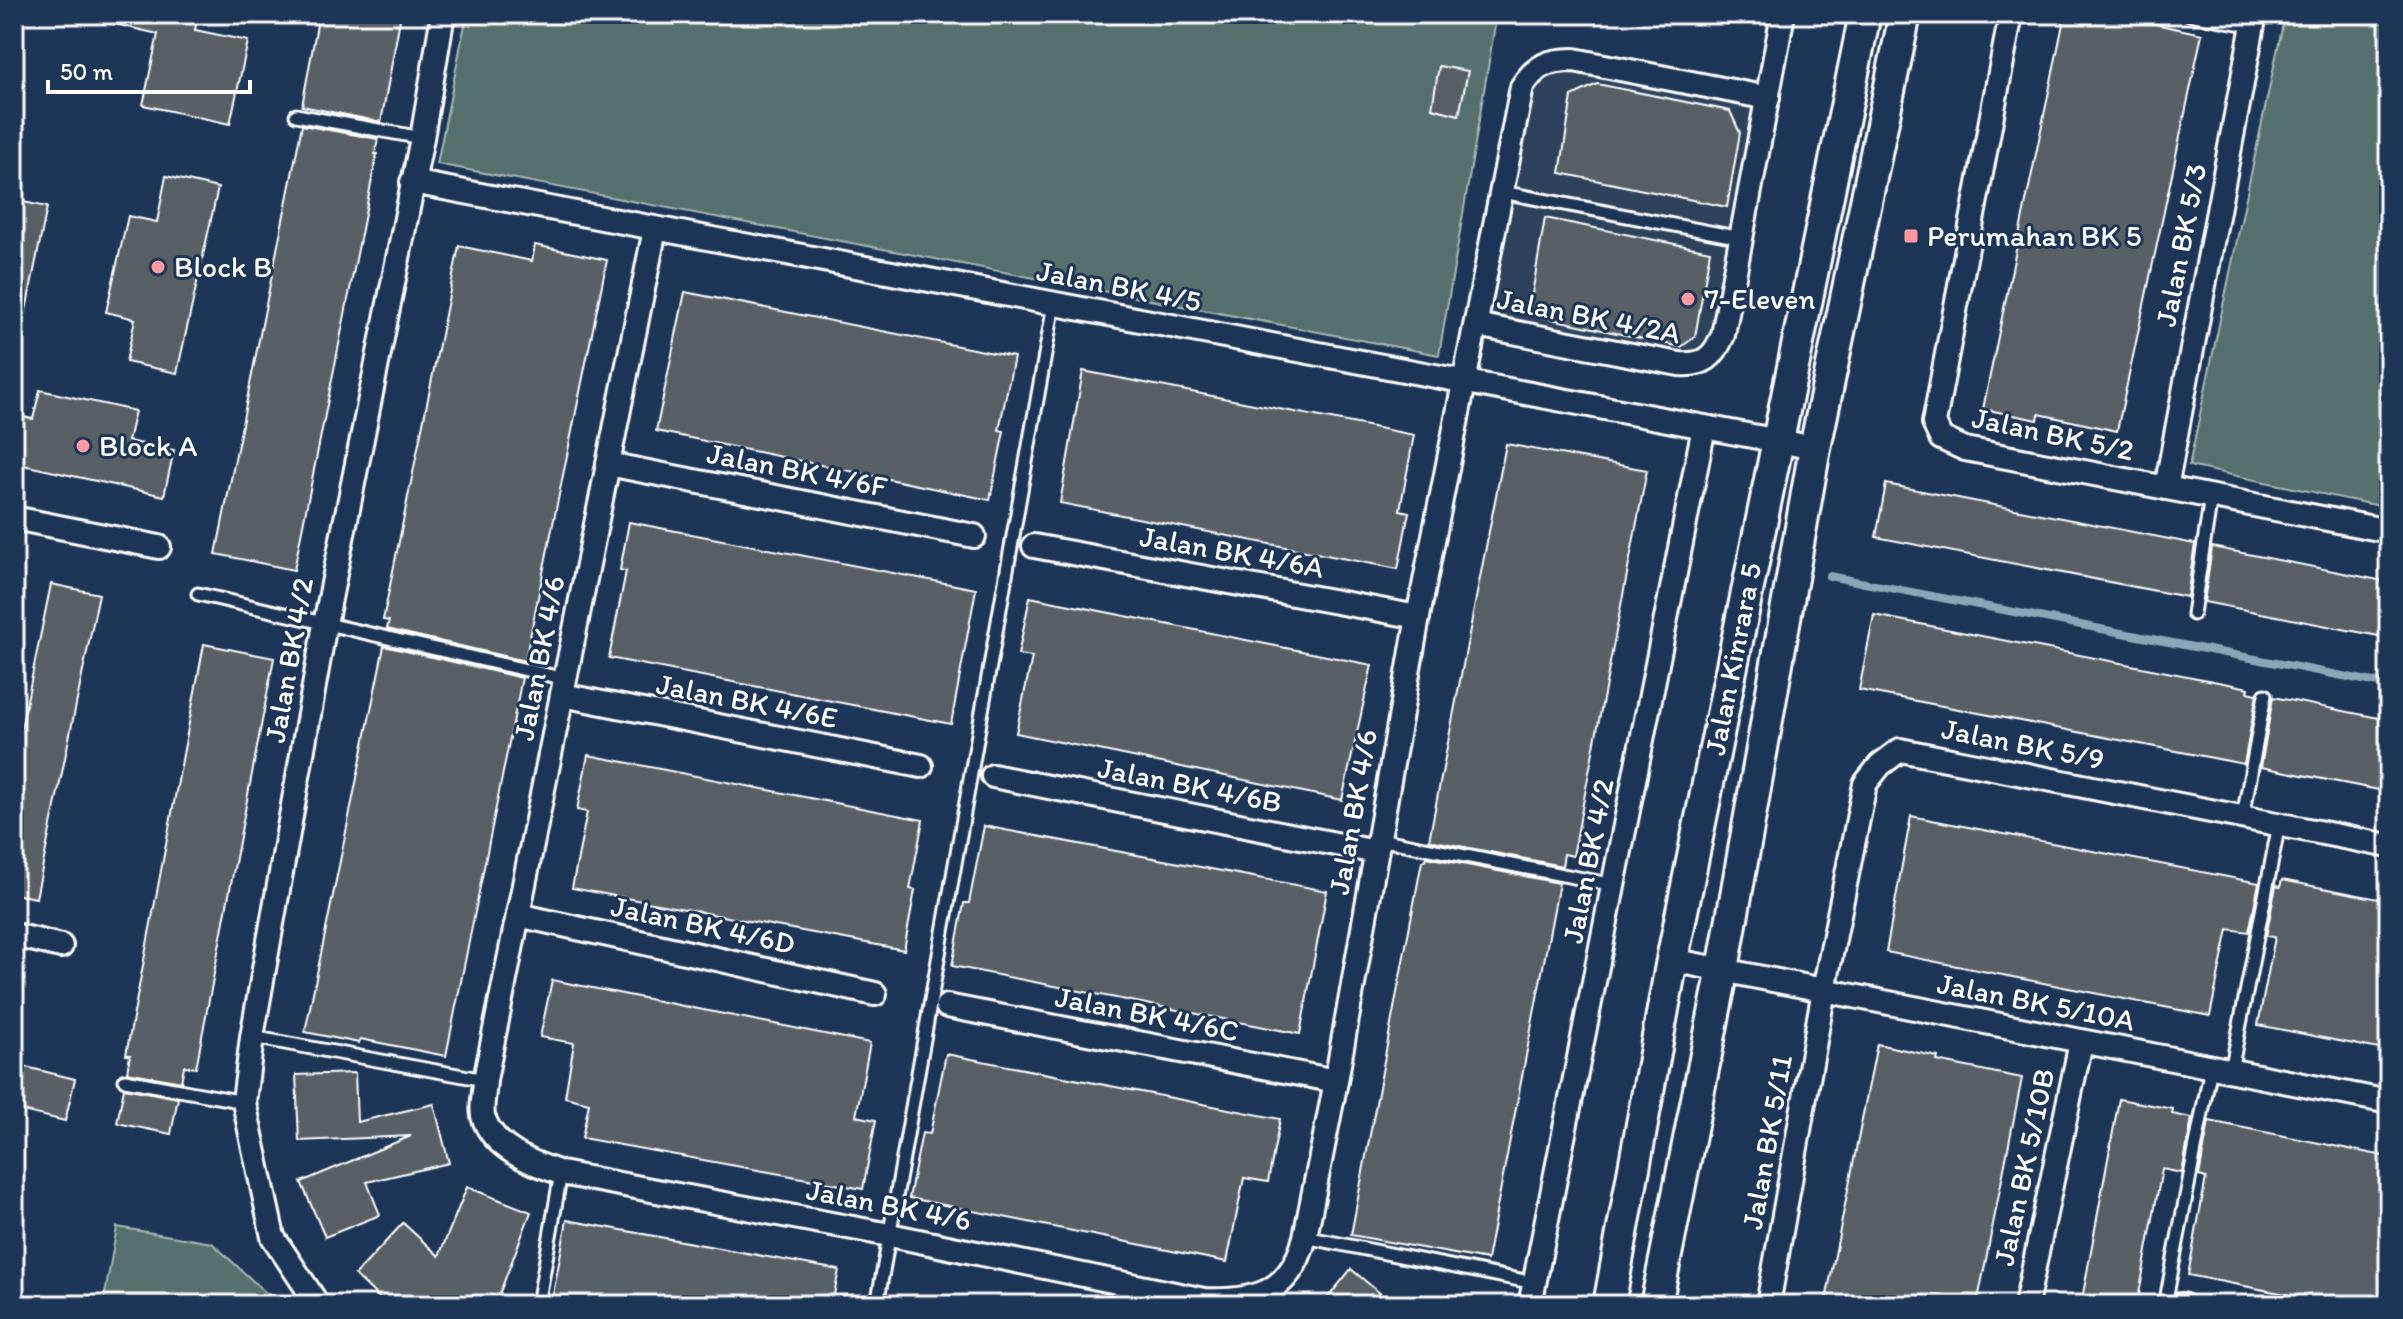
<svg xmlns="http://www.w3.org/2000/svg" width="2403" height="1319" font-family="Itim,sans-serif">
	<rect width="100%" height="100%" fill="#1d3557"/>
	<filter id="ink" filterUnits="userSpaceOnUse"><feTurbulence type="fractalNoise" baseFrequency=".0125" numOctaves="2"/><feDisplacementMap in="SourceGraphic" scale="16" xChannelSelector="R" yChannelSelector="G"/><feConvolveMatrix kernelMatrix="1 2 1 2 8 2 1 2 1" color-interpolation-filters="sRGB"/></filter>
	<g filter="url(#ink)">
		<polygon fill="#2f425c" points="1550,70 1573,71 1753,104 1712,335 1705,350 1692,356 1488,316 1532,90 1543,75"/>
		<g fill="#56706d" stroke="#aab8b6" stroke-width="2">
			<polygon points="467,14 1497,14 1439,355 437,164"/>
			<polygon points="2285,14 2389,14 2389,508 2189,466"/>
			<polygon points="117,1227 212,1243 279,1305 103,1305"/>
		</g>
		<g fill="none" stroke-linecap="round" stroke-linejoin="round">
			<polyline stroke="#8ca6b7" stroke-width="8" points="1829,576 2389,685"/>
		</g>
		<g fill="#596066" stroke="#fff" stroke-width="2">
			<polygon points="111,14 198,14 195,30 248,41 230,124 143,105 158,34 110,23"/>
			<polygon points="319,14 401,14 381,122 302,106"/>
			<polygon points="2065,14 2109,14 2202,34 2117,431 2039,414 2038,420 1983,409"/>
			<polygon points="1439,66 1468,71 1459,115 1432,108"/>
			<polygon points="1597,84 1730,111 1740,133 1727,207 1560,173 1572,96"/>
			<polygon points="302,125 378,139 375,154 377,154 294,570 216,554"/>
			<polygon points="166,176 218,188 177,373 126,362 135,319 106,312 128,216 157,222"/>
			<polygon points="14,200 47,207 24,320 14,319"/>
			<polygon points="1545,218 1710,251 1695,337 1681,347 1537,316 1531,300"/>
			<polygon points="535,245 607,260 525,661 387,629 389,621 383,620 459,246 532,261"/>
			<polygon points="685,292 1014,357 999,430 1004,431 990,500 656,431"/>
			<polygon points="1083,371 1414,435 1400,510 1409,512 1398,569 1060,503"/>
			<polygon points="40,390 135,411 128,441 174,450 164,496 14,463 14,415 33,419"/>
			<polygon points="1506,444 1647,470 1573,856 1564,854 1562,866 1429,840"/>
			<polygon points="1886,484 2195,544 2187,597 1876,537"/>
			<polygon points="629,522 976,589 951,724 609,658 626,571 620,570"/>
			<polygon points="2212,547 2389,582 2389,638 2204,602"/>
			<polygon points="51,584 99,594 36,898 14,894 14,763"/>
			<polygon points="1030,597 1372,665 1342,800 1016,733 1032,657 1018,655"/>
			<polygon points="1874,615 2249,688 2248,692 2257,694 2244,764 1859,690"/>
			<polygon points="204,644 274,658 196,1068 184,1066 181,1082 127,1072 130,1055 126,1055"/>
			<polygon points="384,646 522,678 446,1056 360,1039 359,1043 305,1032"/>
			<polygon points="2273,697 2389,720 2389,792 2261,767"/>
			<polygon points="588,755 923,820 910,889 915,890 904,950 572,888 587,812 577,810"/>
			<polygon points="1911,816 2259,883 2249,932 2228,929 2210,1016 1886,952"/>
			<polygon points="984,826 1327,891 1300,1034 952,966 964,903 969,903"/>
			<polygon points="1426,857 1559,883 1487,1260 1351,1235 1422,861 1425,861"/>
			<polygon points="2282,880 2389,901 2389,1051 2258,1025 2275,937 2266,936 2276,886 2280,887"/>
			<polygon points="552,980 870,1043 856,1116 876,1120 863,1189 582,1138 589,1103 565,1097 574,1043 540,1037"/>
			<polygon points="1877,1044 1938,1057 1937,1061 2022,1078 1977,1305 1825,1305"/>
			<polygon points="946,1054 1280,1119 1268,1182 1244,1178 1227,1262 909,1198 922,1133 930,1134"/>
			<polygon points="14,1064 75,1079 65,1121 14,1109"/>
			<polygon points="355,1073 357,1122 434,1104 449,1163 367,1182 380,1215 325,1237 301,1182 411,1136 299,1141 296,1075"/>
			<polygon points="124,1088 178,1098 171,1134 117,1123"/>
			<polygon points="2119,1099 2173,1109 2172,1114 2192,1118 2182,1173 2162,1169 2137,1305 2081,1305"/>
			<polygon points="2209,1121 2389,1157 2389,1305 2341,1305 2188,1275 2206,1178 2199,1176"/>
			<polygon points="467,1187 531,1212 495,1305 387,1305 355,1275 403,1223 439,1256"/>
			<polygon points="567,1220 839,1270 832,1305 551,1305"/>
			<polygon points="1351,1269 1394,1305 1322,1305"/>
		</g>
		<g fill="none" stroke-linecap="round" stroke-linejoin="round">
			<g stroke="#fff" stroke-width="17">
				<g id="lane">
					<polyline points="2189,14 2253,26"/>
					<polyline points="296,115 422,138"/>
					<polyline points="1502,192 1741,238"/>
					<polyline points="198,594 565,679"/>
					<polyline points="2193,614 2211,497"/>
					<polyline points="2243,817 2265,695"/>
					<polyline points="1379,839 1614,885"/>
					<polyline points="252,1037 485,1080"/>
					<polyline points="2231,1071 2279,824"/>
					<polyline points="125,1080 244,1102"/>
					<polyline points="1305,1237 1535,1283"/>
					<polyline points="538,1305 561,1173"/>
					<polyline points="877,1305 1054,304"/>
					<polyline points="2165,1305 2211,1067"/>
				</g>
			</g>
			<g stroke="#fff" stroke-width="28">
				<g id="street">
					<polyline points="2011,14 1934,423 1941,438 1965,449 2389,531"/>
					<polyline points="412,182 1815,448"/>
					<path d="M655,229L485,1080C485,1091 480,1109 484,1119C496,1151 533,1163 561,1173L890,1235L1204,1300C1256,1302 1291,1293 1305,1237L1336,1081L1418,617L1522,87C1536,65 1549,60 1574,60L1768,98"/>
					<path d="M1476,325L1679,364C1704,366 1714,357 1723,335L1783,14"/>
					<polyline points="608,464 974,536"/>
					<polyline points="2166,488 2255,14"/>
					<polyline points="14,518 159,547"/>
					<polyline points="1034,546 1418,617"/>
					<polyline points="562,695 921,766"/>
					<polyline points="993,776 1376,852"/>
					<polyline points="518,915 875,994"/>
					<polyline points="14,935 61,946"/>
					<polyline points="1672,960 2389,1102"/>
					<polyline points="947,1006 1336,1081"/>
					<polyline points="318,1305 273,1237 244,1102 252,1037 325,624 422,138 443,14"/>
					<polyline points="1530,1305 1704,427"/>
					<polyline points="1768,1305 1824,990 1865,784 1880,765 1900,750 2389,846"/>
					<polyline points="2026,1305 2081,1042"/>
					<polyline points="2181,1305 2182,1305"/>
				</g>
			</g>
			<g stroke="#fff" stroke-width="36">
				<g id="secondary">
					<polyline points="1609,1305 1672,960 1865,14"/>
					<polyline points="1656,1305 1723,969 1815,448 1905,14"/>
				</g>
			</g>
			<use href="#lane" stroke="#1d3557" stroke-width="11"/>
			<use href="#street" stroke="#1d3557" stroke-width="22"/>
			<use href="#secondary" stroke="#1d3557" stroke-width="30"/>
		</g>
	</g>
	<g fill="#ff9aa2" stroke="#1d3557" stroke-width="3">
		<rect x="1903" y="228" width="16" height="16" rx="4"/>
		<circle cx="158" cy="267" r="8"/>
		<circle cx="1688" cy="299" r="8"/>
		<circle cx="83" cy="446" r="8"/>
	</g>
	<g text-anchor="middle" stroke-width="6" stroke-linejoin="round" paint-order="stroke">
		<g font-size="30" fill="#fff" stroke="#1d3557" text-anchor="start">
			<text x="1927" y="246">Perumahan BK 5</text>
			<text x="174" y="277">Block B</text>
			<text x="1704" y="309">7-Eleven</text>
			<text x="99" y="456">Block A</text>
		</g>
		<g font-size="30" fill="#fff" stroke="#1d3557">
			<text transform="translate(2181 245) rotate(-79)" y="10">Jalan BK 5/3</text>
			<text transform="translate(1119 286) rotate(11)" y="10">Jalan BK 4/5</text>
			<text transform="translate(1589 316) rotate(11)" y="10">Jalan BK 4/2A</text>
			<text transform="translate(2053 434) rotate(12)" y="10">Jalan BK 5/2</text>
			<text transform="translate(797 470) rotate(11)" y="10">Jalan BK 4/6F</text>
			<text transform="translate(1232 552) rotate(10)" y="10">Jalan BK 4/6A</text>
			<text transform="translate(539 658) rotate(-79)" y="10">Jalan BK 4/6</text>
			<text transform="translate(1733 659) rotate(-79)" y="10">Jalan Kinrara 5</text>
			<text transform="translate(289 660) rotate(-80)" y="10">Jalan BK 4/2</text>
			<text transform="translate(747 701) rotate(11)" y="10">Jalan BK 4/6E</text>
			<text transform="translate(2023 744) rotate(11)" y="10">Jalan BK 5/9</text>
			<text transform="translate(1190 785) rotate(11)" y="10">Jalan BK 4/6B</text>
			<text transform="translate(1353 812) rotate(-80)" y="10">Jalan BK 4/6</text>
			<text transform="translate(1588 861) rotate(-79)" y="10">Jalan BK 4/2</text>
			<text transform="translate(703 925) rotate(12)" y="10">Jalan BK 4/6D</text>
			<text transform="translate(2036 1002) rotate(11)" y="10">Jalan BK 5/10A</text>
			<text transform="translate(1147 1014) rotate(11)" y="10">Jalan BK 4/6C</text>
			<text transform="translate(1767 1142) rotate(-80)" y="10">Jalan BK 5/11</text>
			<text transform="translate(2024 1167) rotate(-78)" y="10">Jalan BK 5/10B</text>
			<text transform="translate(889 1205) rotate(11)" y="10">Jalan BK 4/6</text>
		</g>
	</g>
	<rect width="2403" height="1319" fill="none" stroke="#1d3557" stroke-width="48"/>
	<rect x="24" y="24" width="2355" height="1271" fill="none" stroke="#fff" stroke-width="3" filter="url(#ink)"/>
	<path d="M48 80v12h202v-12" fill="none" stroke="#ffffff" stroke-width="4"/>
	<text x="60" y="80" font-size="24" fill="#ffffff" stroke="#1d3557" stroke-width="6" paint-order="stroke">50 m</text>
</svg>
